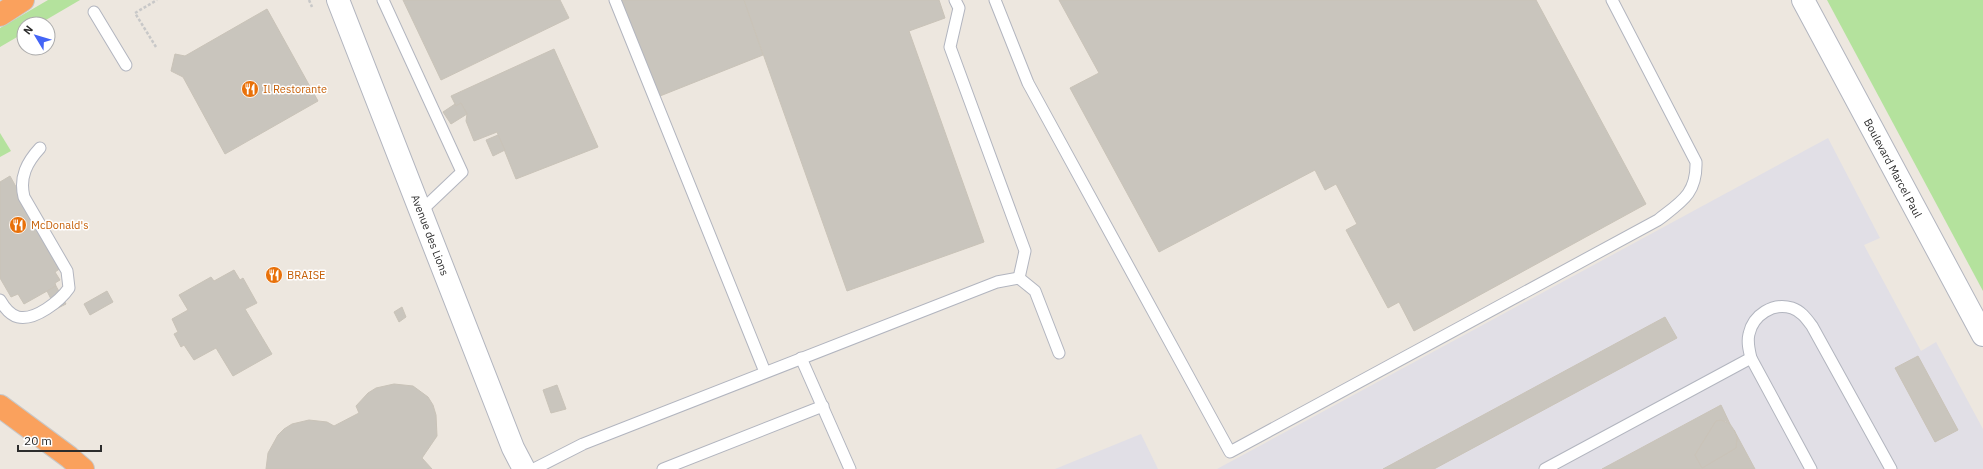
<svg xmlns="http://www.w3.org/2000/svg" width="1983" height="469" font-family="'IBM Plex Sans',sans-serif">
	<rect width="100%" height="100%" fill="#ede7df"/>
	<g fill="#e1dfe6">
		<polygon points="1828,138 1880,238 1864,245 1921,351 1936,342 1983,429 1983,469 1217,469"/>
		<polygon points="1141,434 1158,469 1055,469"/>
	</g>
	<g fill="#b4e29d">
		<polygon points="48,0 80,0 39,24 24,24 24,33 0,47 0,28"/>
		<polygon points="1827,0 1983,0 1983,291"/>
		<polygon points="0,133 11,151 0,157"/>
	</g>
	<g fill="#c9c5bd" stroke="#c9c3b8">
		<polygon points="403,0 560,0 569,18 441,80"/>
		<polygon points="621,0 744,0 763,55 660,96"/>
		<polygon points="744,0 939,0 945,18 909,31 984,242 847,291"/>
		<polygon points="1059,0 1536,0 1646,204 1414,331 1399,302 1388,308 1346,230 1357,224 1336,184 1325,190 1315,170 1159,252 1070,88 1099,73"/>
		<polygon points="267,9 318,101 225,154 183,77 171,71 175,54 185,56"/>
		<polygon points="554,49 598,147 516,179 497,132 474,141 466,121 467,114 461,103 456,106 451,96"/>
		<polygon points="461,103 467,114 451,124 443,112 455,104 456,106"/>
		<polygon points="498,135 505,150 493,156 486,140"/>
		<polygon points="10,176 61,268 55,272 60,280 55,283 56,286 24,304 18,294 11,297 0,278 0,182"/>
		<polygon points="234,270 240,280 243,278 257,303 245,309 272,354 233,376 216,348 194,360 184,345 181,347 174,334 178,332 172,319 188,310 179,295 211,277 214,281"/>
		<polygon points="56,286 66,304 56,309 47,291"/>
		<polygon points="107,291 113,302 90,315 84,304"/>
		<polygon points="402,307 406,317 399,322 394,312"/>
		<polygon points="1665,317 1677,338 1434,469 1383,469"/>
		<polygon points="1918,356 1958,430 1935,442 1895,368"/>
		<polygon points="394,384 413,386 428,397 433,405 436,415 437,436 422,458 432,469 266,469 268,453 278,435 284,429 292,424 309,420 327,422 334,426 359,413 356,406 368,393 376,388"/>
		<polygon points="557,385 566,409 551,413 543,390"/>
		<polygon points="1721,405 1730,424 1726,421 1716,421 1695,455 1702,468 1736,448 1737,437 1734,430 1755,469 1602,469"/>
		<polygon points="1721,420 1730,424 1734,430 1737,437 1736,448 1702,468 1695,455 1716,421"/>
	</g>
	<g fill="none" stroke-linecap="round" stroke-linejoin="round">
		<g stroke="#b2b5bf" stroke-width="13">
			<g id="lane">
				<polyline points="383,0 462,172 421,211"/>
				<polyline points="615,0 765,372"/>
				<polyline points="955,0 959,8 950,47 1025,251 1019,278"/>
				<path d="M995,0L1028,83L1230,452L1658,220C1681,202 1697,194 1696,162L1612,0"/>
				<polyline points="94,12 126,65"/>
				<path d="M0,300C4,307 10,315 18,317C35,321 60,301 69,288L67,271L24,197C19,177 27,162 40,148"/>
				<polyline points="801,358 850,469"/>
				<polyline points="534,469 583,444 997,282 1019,278 1035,291 1059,353"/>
				<polyline points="663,469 823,406"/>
				<polyline points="1545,469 1751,358"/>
				<path d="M1811,469L1751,358C1749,350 1747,342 1749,334C1753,315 1773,302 1792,308C1801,311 1806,318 1812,326L1891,469"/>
			</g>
		</g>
		<g stroke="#b2b5bf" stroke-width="24">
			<polyline id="street" points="338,0 513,448 524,469"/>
		</g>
		<g stroke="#b2b5bf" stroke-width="24">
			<polyline id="secondary" points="1803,0 1983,335"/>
		</g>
		<g stroke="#c8c8c8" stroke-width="24">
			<g id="highway">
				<polyline points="0,15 23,0"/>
				<polyline points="0,406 69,457 83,469"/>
			</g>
		</g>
		<g stroke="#c8c8c8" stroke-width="2.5" stroke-dasharray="3 2" stroke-linecap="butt">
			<polyline points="309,0 312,7"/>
			<polyline points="156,47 135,13 157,0"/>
		</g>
		<use href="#lane" stroke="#fff" stroke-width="11"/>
		<use href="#street" stroke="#fff" stroke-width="22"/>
		<use href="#secondary" stroke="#fff" stroke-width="22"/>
		<use href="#highway" stroke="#faa15d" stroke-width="22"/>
	</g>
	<defs>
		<g id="restaurant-disc" transform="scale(0.9)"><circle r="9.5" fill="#e8710a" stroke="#fff"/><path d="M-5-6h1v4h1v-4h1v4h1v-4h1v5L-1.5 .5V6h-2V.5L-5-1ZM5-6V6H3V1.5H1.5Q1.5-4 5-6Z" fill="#fff"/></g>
	</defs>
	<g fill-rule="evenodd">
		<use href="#restaurant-disc" x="250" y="89"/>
		<use href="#restaurant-disc" x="18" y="225"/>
		<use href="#restaurant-disc" x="274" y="275"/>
	</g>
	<g text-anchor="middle" stroke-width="3" stroke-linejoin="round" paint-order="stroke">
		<g font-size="11" fill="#c56008" stroke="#fff" text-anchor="start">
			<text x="263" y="93">Il Restorante</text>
			<text x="31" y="229">McDonald's</text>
			<text x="287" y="279">BRAISE</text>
		</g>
		<g font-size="11" fill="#2c2c2c" stroke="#fff">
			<text transform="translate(1893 168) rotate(62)" y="4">Boulevard Marcel Paul</text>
			<text transform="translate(430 235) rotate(69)" y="4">Avenue des Lions</text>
		</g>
	</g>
	<g transform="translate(36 36) rotate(308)"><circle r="19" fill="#ffffff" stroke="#ababab"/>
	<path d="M0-3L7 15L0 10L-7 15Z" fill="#4364f6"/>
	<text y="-6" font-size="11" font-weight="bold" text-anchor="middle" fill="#2c2c2c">N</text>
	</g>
	<path d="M18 445v6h83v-6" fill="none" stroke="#2c2c2c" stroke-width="2"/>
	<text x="24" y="445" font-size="12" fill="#2c2c2c" stroke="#ffffff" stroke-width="3" paint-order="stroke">20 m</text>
</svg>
